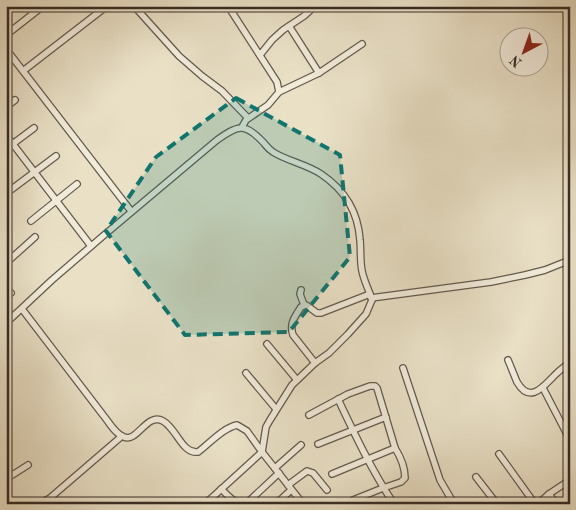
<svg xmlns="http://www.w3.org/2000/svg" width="576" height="510" font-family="'Old Standard TT',serif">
	<rect width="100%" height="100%" fill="#e9e0c6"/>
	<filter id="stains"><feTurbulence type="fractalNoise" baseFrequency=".004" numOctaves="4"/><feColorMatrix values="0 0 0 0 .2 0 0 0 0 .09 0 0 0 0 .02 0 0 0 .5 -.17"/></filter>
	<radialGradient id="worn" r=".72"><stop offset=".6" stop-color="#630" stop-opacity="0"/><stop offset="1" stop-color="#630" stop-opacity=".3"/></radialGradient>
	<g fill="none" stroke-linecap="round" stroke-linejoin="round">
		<g stroke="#64594e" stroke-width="8">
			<g id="street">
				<polyline points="134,6 179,56 202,76 222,91 248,118"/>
				<polyline points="228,6 277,82 279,92 268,105 246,120 242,127"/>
				<polyline points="289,26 319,73"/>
				<polyline points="6,35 43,6"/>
				<polyline points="6,49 131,211"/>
				<polyline points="260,55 272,40 283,30 304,16 315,6"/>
				<polyline points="23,71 107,6"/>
				<polyline points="279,92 319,73 362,44"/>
				<polyline points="6,107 15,100"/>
				<polyline points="6,135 91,246"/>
				<polyline points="6,149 34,128"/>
				<polyline points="8,192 56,156"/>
				<polyline points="31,221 77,184"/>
				<polyline points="6,263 35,237"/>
				<polyline points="6,288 11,293"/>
				<polyline points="301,290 300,294 304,305"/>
				<polyline points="371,298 491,282 525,275 545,270 570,260"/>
				<path d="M22,309C49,344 76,380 103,415C109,422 115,434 124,437C137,443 147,412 163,421C177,429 182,454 198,452C210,443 223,428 237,425L247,431L262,452L205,504"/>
				<path d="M6,323L52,280L103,236L217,140C237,126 244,122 262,141C266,145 268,149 273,152C287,161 306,164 321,174C345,190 358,211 360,240C361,250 360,261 362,271C364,281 369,290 372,300L366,314L348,334L329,353L315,363L292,385L270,420L266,427L262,452L303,504"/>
				<polyline points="267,344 297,380"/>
				<path d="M508,360C511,367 514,375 517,382C531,406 545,384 557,373C561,369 566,366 570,362"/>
				<path d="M315,363L293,335C289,324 295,316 301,307L306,305L317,313H321L370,294"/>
				<polyline points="403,368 440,480 454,504"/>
				<polyline points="246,373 276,409"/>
				<polyline points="543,388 570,440"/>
				<path d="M338,399C355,435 372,471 394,504"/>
				<path d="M309,415L348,394L370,386H375L377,388L395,448C400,456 405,468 405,478L401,482L383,488L353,500"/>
				<polyline points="318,444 386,417"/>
				<polyline points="499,454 535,504"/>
				<polyline points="275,468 301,445"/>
				<polyline points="332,474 395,448"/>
				<polyline points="476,477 497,504"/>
				<polyline points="6,479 28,465"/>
				<polyline points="288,485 307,471 313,473 327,490"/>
				<path d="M221,489C230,497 235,506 248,502L279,473"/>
				<polyline points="549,494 570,480"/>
				<polyline points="40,504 50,498 122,436"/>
				<polyline points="276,504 291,490"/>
				<polyline points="538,504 549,494 556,504"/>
			</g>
		</g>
		<use href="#street" stroke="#f1ebda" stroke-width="5.5"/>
	</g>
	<path fill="#0f766e" fill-opacity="0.2" stroke="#0f766e" stroke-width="4" stroke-dasharray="10 6" stroke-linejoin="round" d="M236,98L340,155L350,257L289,332L185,335L106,231L156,157Z"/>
	<rect width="576" height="510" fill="none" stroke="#e9e0c6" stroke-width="25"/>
	<rect x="8" y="8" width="561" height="495" fill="none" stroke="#372c26" stroke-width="2.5"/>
	<rect x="12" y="12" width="551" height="485" fill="none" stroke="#372c26"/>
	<g transform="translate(524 52) rotate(221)"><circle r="24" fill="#f1ebda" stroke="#a79f92"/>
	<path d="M0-4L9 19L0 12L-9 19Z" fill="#8f2418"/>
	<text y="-8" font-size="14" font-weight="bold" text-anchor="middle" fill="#372c26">N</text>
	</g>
	<rect width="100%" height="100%" filter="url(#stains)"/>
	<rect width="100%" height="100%" fill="url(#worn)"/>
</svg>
